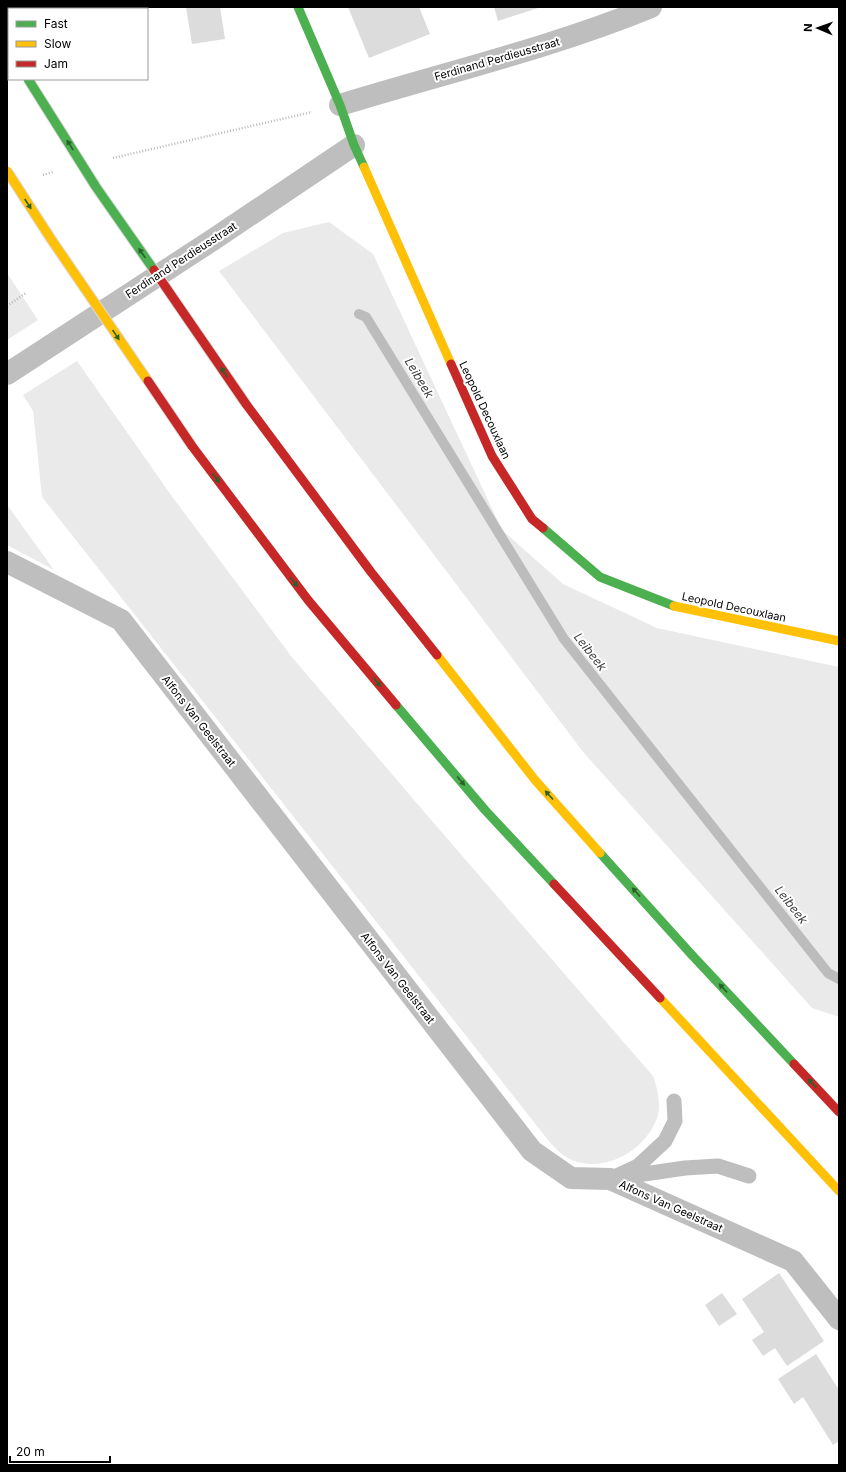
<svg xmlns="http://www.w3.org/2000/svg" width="846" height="1472" font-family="Inter,sans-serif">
	<rect width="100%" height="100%" fill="#fff"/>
	<g fill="#eaeaea">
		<polygon points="329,222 373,254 502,530 563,584 657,628 839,667 839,1017 812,1008 584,753 219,271 283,233"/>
		<polygon points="7,273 38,320 7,340"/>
		<path d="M77,361L171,495L291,656L432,821L653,1076C657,1088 661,1102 658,1115C648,1149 606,1174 572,1160C562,1156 555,1148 548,1140L42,497L33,411L23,395Z"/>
		<polygon points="7,505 54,570 7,545"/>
	</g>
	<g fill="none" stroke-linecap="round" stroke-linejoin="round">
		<polyline stroke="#bcbcbc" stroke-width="10" points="359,314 366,317 564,639 828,973 839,979"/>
	</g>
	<g fill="#dcdcdc">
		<polygon points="186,7 220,7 225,39 192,44"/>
		<polygon points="348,7 419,7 430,34 369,58"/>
		<polygon points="494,7 541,7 498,21"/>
		<polygon points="779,1273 824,1341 787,1366 775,1348 763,1356 752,1340 764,1332 742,1299"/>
		<polygon points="722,1293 737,1314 719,1326 705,1305"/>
		<polygon points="816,1354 839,1390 839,1441 833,1445 803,1397 794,1404 778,1379"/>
	</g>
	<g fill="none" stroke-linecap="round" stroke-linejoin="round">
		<g stroke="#b8b8b8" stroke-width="2.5" stroke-dasharray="1 2" stroke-linecap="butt">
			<polyline points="113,158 312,112"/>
			<polyline points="43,175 53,172"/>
			<polyline points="7,306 26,293"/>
		</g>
		<polyline stroke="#bebebe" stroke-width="15" points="674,1101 675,1121 665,1141 638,1166 610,1179 685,1168 718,1166 749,1176"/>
		<g stroke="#bebebe" stroke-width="22">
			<path d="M340,105C444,73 551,48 651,7"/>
			<polyline points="7,374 214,239 354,145"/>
			<polyline points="7,562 121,620 532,1151 571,1178 610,1179 793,1261 839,1319"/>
		</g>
		<g stroke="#4caf50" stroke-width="9">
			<polyline points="298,7 340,105 354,145 364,167"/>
			<polyline points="543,528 600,577 674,606"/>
			<polyline points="396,705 485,810 554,884"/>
			<polyline points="600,853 691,954 794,1064"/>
		</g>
		<g stroke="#ffc107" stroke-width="9">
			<polyline points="7,45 9,48"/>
			<polyline points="364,167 451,364"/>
			<polyline points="674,606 839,641"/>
			<polyline points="437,655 535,780 600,853"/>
			<polyline points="660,998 839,1191"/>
		</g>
		<g stroke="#c62828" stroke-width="9">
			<polyline points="451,364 492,456 532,519 543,528"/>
			<polyline points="246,404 371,572 437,655"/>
			<polyline points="192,446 308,600 396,705"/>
			<polyline points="554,884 660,998"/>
			<polyline points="794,1064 839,1112"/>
		</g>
		<g stroke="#dbdbdb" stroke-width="11" stroke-linecap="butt">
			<polyline id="fast-bridge" points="28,79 96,187 154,270"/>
		</g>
		<g stroke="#dbdbdb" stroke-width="11" stroke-linecap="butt">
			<polyline id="slow-bridge" points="7,171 51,239 148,381"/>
		</g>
		<g stroke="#dbdbdb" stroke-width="11" stroke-linecap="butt">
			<g id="jam-bridge">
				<polyline points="154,270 246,404"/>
				<polyline points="148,381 192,446"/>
			</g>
		</g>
		<use href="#fast-bridge" stroke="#4caf50" stroke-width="9"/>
		<use href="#slow-bridge" stroke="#ffc107" stroke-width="9"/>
		<use href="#jam-bridge" stroke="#c62828" stroke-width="9"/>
	</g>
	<defs><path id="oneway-solid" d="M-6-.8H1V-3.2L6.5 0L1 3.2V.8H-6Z"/></defs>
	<g fill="#2a602c">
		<use href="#oneway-solid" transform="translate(70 145) rotate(-122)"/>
		<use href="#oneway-solid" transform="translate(28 204) rotate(57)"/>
		<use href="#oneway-solid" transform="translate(142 253) rotate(-125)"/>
		<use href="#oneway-solid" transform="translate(116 335) rotate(56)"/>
		<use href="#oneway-solid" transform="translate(224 372) rotate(-125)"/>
		<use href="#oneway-solid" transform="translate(216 478) rotate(53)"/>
		<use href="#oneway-solid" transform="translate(294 582) rotate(53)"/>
		<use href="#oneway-solid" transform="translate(377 682) rotate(50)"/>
		<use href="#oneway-solid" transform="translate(461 781) rotate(50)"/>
		<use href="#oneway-solid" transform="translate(549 795) rotate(-132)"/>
		<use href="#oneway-solid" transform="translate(636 892) rotate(-132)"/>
		<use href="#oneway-solid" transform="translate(723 988) rotate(-133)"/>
		<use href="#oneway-solid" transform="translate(812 1083) rotate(-133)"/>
	</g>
	<g text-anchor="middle" stroke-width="4" stroke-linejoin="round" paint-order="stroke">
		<g font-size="11" fill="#000" stroke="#fff">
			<text transform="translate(497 59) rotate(-16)" y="4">Ferdinand Perdieusstraat</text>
			<text transform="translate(181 260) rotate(-33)" y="4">Ferdinand Perdieusstraat</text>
			<text transform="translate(485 410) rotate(65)" y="4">Leopold Decouxlaan</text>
			<text transform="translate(734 607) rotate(12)" y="4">Leopold Decouxlaan</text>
			<text transform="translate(199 721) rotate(52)" y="4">Alfons Van Geelstraat</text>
			<text transform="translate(398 978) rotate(52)" y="4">Alfons Van Geelstraat</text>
			<text transform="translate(671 1206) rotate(24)" y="4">Alfons Van Geelstraat</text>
		</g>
		<g font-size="12" font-style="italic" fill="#404040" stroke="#fff">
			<text transform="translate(419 378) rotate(59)" y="4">Leibeek</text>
			<text transform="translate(590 652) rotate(52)" y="4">Leibeek</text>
			<text transform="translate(791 905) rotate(52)" y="4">Leibeek</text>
		</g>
	</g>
	<rect width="846" height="1472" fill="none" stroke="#000000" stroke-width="16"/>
	<rect x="8" y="8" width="140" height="72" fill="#ffffff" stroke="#999999"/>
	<rect x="16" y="21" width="20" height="6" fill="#4caf50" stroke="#999999"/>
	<text x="44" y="28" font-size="12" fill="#000000">Fast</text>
	<rect x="16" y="41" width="20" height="6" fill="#ffc107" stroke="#999999"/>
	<text x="44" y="48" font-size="12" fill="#000000">Slow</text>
	<rect x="16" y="61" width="20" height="6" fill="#c62828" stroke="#999999"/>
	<text x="44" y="68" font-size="12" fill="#000000">Jam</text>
	<g transform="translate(818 28) rotate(272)" stroke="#ffffff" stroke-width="3" paint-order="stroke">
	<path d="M0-3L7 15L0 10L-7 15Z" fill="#000000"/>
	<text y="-6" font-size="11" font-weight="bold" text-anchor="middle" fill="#000000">N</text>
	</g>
	<path d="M10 1456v6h100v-6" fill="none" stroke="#000000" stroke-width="2"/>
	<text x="16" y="1456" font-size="12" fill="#000000" stroke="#ffffff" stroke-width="3" paint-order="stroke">20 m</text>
</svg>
